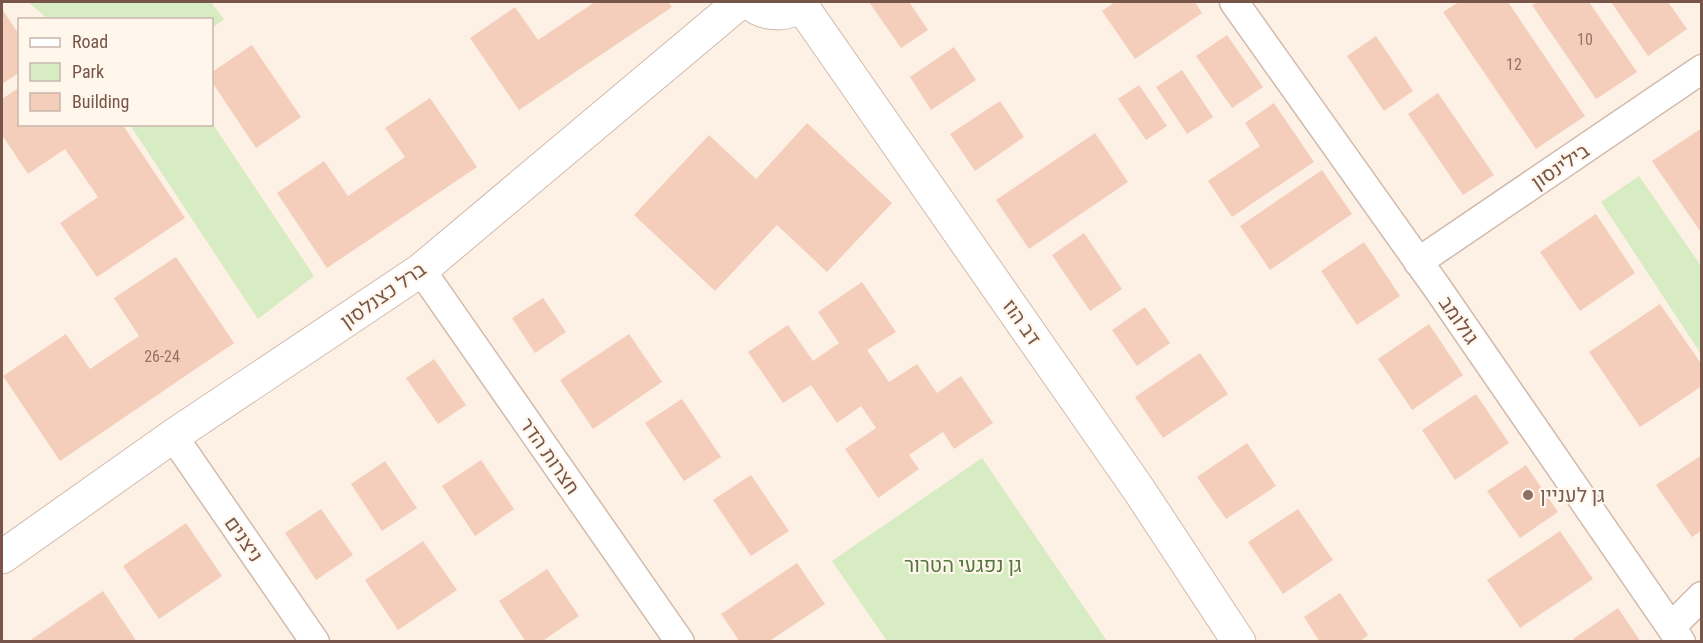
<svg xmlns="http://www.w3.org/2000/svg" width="1703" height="643" font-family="'Roboto Condensed',Heebo,sans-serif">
	<rect width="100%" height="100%" fill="#fdf1e5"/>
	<g fill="#d7ecc2">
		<polygon points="28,2 211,2 224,19 212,28 212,20 48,19"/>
		<polygon points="212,123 314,276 258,319 130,125"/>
		<polygon points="1639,176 1701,266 1701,354 1601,202"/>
		<polygon points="982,458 1107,641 887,641 832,561"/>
	</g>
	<g fill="#f4cdbb">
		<polygon points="595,2 668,2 672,7 519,110 470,38 515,7 538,40"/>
		<polygon points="869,2 909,2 928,30 901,48"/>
		<polygon points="1115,2 1195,2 1202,13 1135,59 1102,11"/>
		<polygon points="1459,2 1508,2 1585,116 1536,149 1443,12"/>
		<polygon points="1538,2 1589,2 1637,72 1596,99 1532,5"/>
		<polygon points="1611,2 1668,2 1687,29 1648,56"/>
		<polygon points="2,9 20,36 20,72 2,84"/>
		<polygon points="1227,35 1263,87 1232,108 1196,56"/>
		<polygon points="1376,36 1413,91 1384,111 1347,56"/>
		<polygon points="252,45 301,117 256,148 212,82 212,72"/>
		<polygon points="954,47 976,80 931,110 910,77"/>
		<polygon points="1182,70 1213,117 1187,134 1156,87"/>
		<polygon points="1139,85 1167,126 1146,140 1118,99"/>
		<polygon points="20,87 20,124 122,124 185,218 97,277 60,223 98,197 65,149 28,174 2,135 2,99"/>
		<polygon points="1438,93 1494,175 1463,195 1408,114"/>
		<polygon points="430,98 477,167 327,268 277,193 324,161 348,196 405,157 385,128"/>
		<polygon points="1000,101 1024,137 975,171 950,134"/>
		<polygon points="1274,103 1314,162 1232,217 1208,181 1260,146 1245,123"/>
		<polygon points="807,123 892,203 827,272 777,225 715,291 634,215 709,135 756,179"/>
		<polygon points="1702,128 1702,234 1652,161"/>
		<polygon points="1095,133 1128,182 1029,249 996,200"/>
		<polygon points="1322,170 1352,214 1270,270 1240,226"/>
		<polygon points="1596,214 1635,273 1580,311 1540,252"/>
		<polygon points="1084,233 1122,289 1090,311 1052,255"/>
		<polygon points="1364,242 1400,296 1357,325 1321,271"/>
		<polygon points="176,257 234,343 60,461 3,376 66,334 90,369 139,336 114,298"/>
		<polygon points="862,282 896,332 867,350 889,382 917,364 937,393 961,376 993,423 954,449 943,432 909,455 919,469 878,498 845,449 876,428 861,406 837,423 811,385 783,403 748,352 788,325 813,361 839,343 818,312"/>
		<polygon points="543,298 566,332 535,353 512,318"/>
		<polygon points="1660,304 1702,365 1702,386 1640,427 1589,352"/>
		<polygon points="1145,307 1170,343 1137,366 1112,330"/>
		<polygon points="1429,324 1463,375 1412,410 1378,359"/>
		<polygon points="629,334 662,382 593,429 560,380"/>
		<polygon points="1200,353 1228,394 1163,438 1135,397"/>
		<polygon points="434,359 466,405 438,424 406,378"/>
		<polygon points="1476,394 1509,443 1455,480 1422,430"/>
		<polygon points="682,399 721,457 684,481 645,423"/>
		<polygon points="1247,443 1276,486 1226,519 1197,477"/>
		<polygon points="1702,455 1702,530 1692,537 1656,485"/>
		<polygon points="481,460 514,509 475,536 442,486"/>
		<polygon points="385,461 417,508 382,531 351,484"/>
		<polygon points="1526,465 1558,512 1520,538 1487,491"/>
		<polygon points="751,475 789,531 751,556 713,500"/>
		<polygon points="321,509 353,555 316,580 285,533"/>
		<polygon points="1298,509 1333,560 1283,594 1248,542"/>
		<polygon points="186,523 222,576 159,619 123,566"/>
		<polygon points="1560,531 1593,579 1520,628 1487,580"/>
		<polygon points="423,541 457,590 398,630 365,580"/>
		<polygon points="797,563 825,604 768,642 740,642 721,614"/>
		<polygon points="547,569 579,616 541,642 526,642 499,601"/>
		<polygon points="103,591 137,642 33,642 32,639"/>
		<polygon points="1340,593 1368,635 1359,642 1320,642 1304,617"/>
		<polygon points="1618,608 1641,642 1575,642 1573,639"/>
	</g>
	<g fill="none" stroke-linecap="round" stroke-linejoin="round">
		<g stroke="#d1baac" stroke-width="31">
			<g id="minor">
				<polyline points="1234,2 1438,289 1681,642"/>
				<polyline points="1418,262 1702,69"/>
				<polyline points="421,270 680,642"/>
				<polyline points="173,436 315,642"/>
				<polyline points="1671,627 1702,596"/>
			</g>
		</g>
		<g stroke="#d1baac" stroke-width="35">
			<g id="tertiary">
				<path d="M749,2C764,16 789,17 804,2"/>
				<polyline points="801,5 1139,490 1239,642"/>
				<polyline points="2,557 173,436 421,270 740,2"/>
			</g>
		</g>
		<use href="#minor" stroke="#fff" stroke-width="28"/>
		<use href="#tertiary" stroke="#fff" stroke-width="33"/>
	</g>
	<circle fill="#8d6e63" stroke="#fff6ec" stroke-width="2" cx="1528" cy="495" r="6"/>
	<g text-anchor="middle" stroke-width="4.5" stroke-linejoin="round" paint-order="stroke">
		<g font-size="16" fill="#967365">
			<text x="1585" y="45">10</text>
			<text x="1514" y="70">12</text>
			<text x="162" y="362">26-24</text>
		</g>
		<g font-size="20" fill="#775548" stroke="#fff6ec">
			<text transform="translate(1560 166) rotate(-34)" y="7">בילינסון</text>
			<text transform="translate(383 295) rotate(-35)" y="7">ברל כצנלסון</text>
			<text transform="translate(1459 320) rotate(55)" y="7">גולומב</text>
			<text transform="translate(1022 322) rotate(55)" y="7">דב הוז</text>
			<text transform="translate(550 456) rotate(55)" y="7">חצרות הדר</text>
			<text transform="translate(244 539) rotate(55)" y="7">ניצנים</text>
		</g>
		<g font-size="20" fill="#785e54" stroke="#fff6ec" text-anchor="start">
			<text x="1540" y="502">גן לעניין</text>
		</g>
		<g font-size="20" fill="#53783d" stroke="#fff6ec">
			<text x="963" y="572">גן נפגעי הטרור</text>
		</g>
	</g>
	<rect width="1703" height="643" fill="none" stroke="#775548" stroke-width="6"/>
	<rect x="18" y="18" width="195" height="108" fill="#fff6ec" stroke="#c9b6aa" stroke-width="1.5"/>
	<rect x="30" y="38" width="30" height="9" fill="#ffffff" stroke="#c9b6aa" stroke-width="1.5"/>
	<text x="72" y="48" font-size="18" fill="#775548">Road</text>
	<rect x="30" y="63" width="30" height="18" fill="#d7ecc2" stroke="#c9b6aa" stroke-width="1.5"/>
	<text x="72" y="78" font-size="18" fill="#775548">Park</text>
	<rect x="30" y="93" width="30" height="18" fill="#f4cdbb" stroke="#c9b6aa" stroke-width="1.5"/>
	<text x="72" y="108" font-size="18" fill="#775548">Building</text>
</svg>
